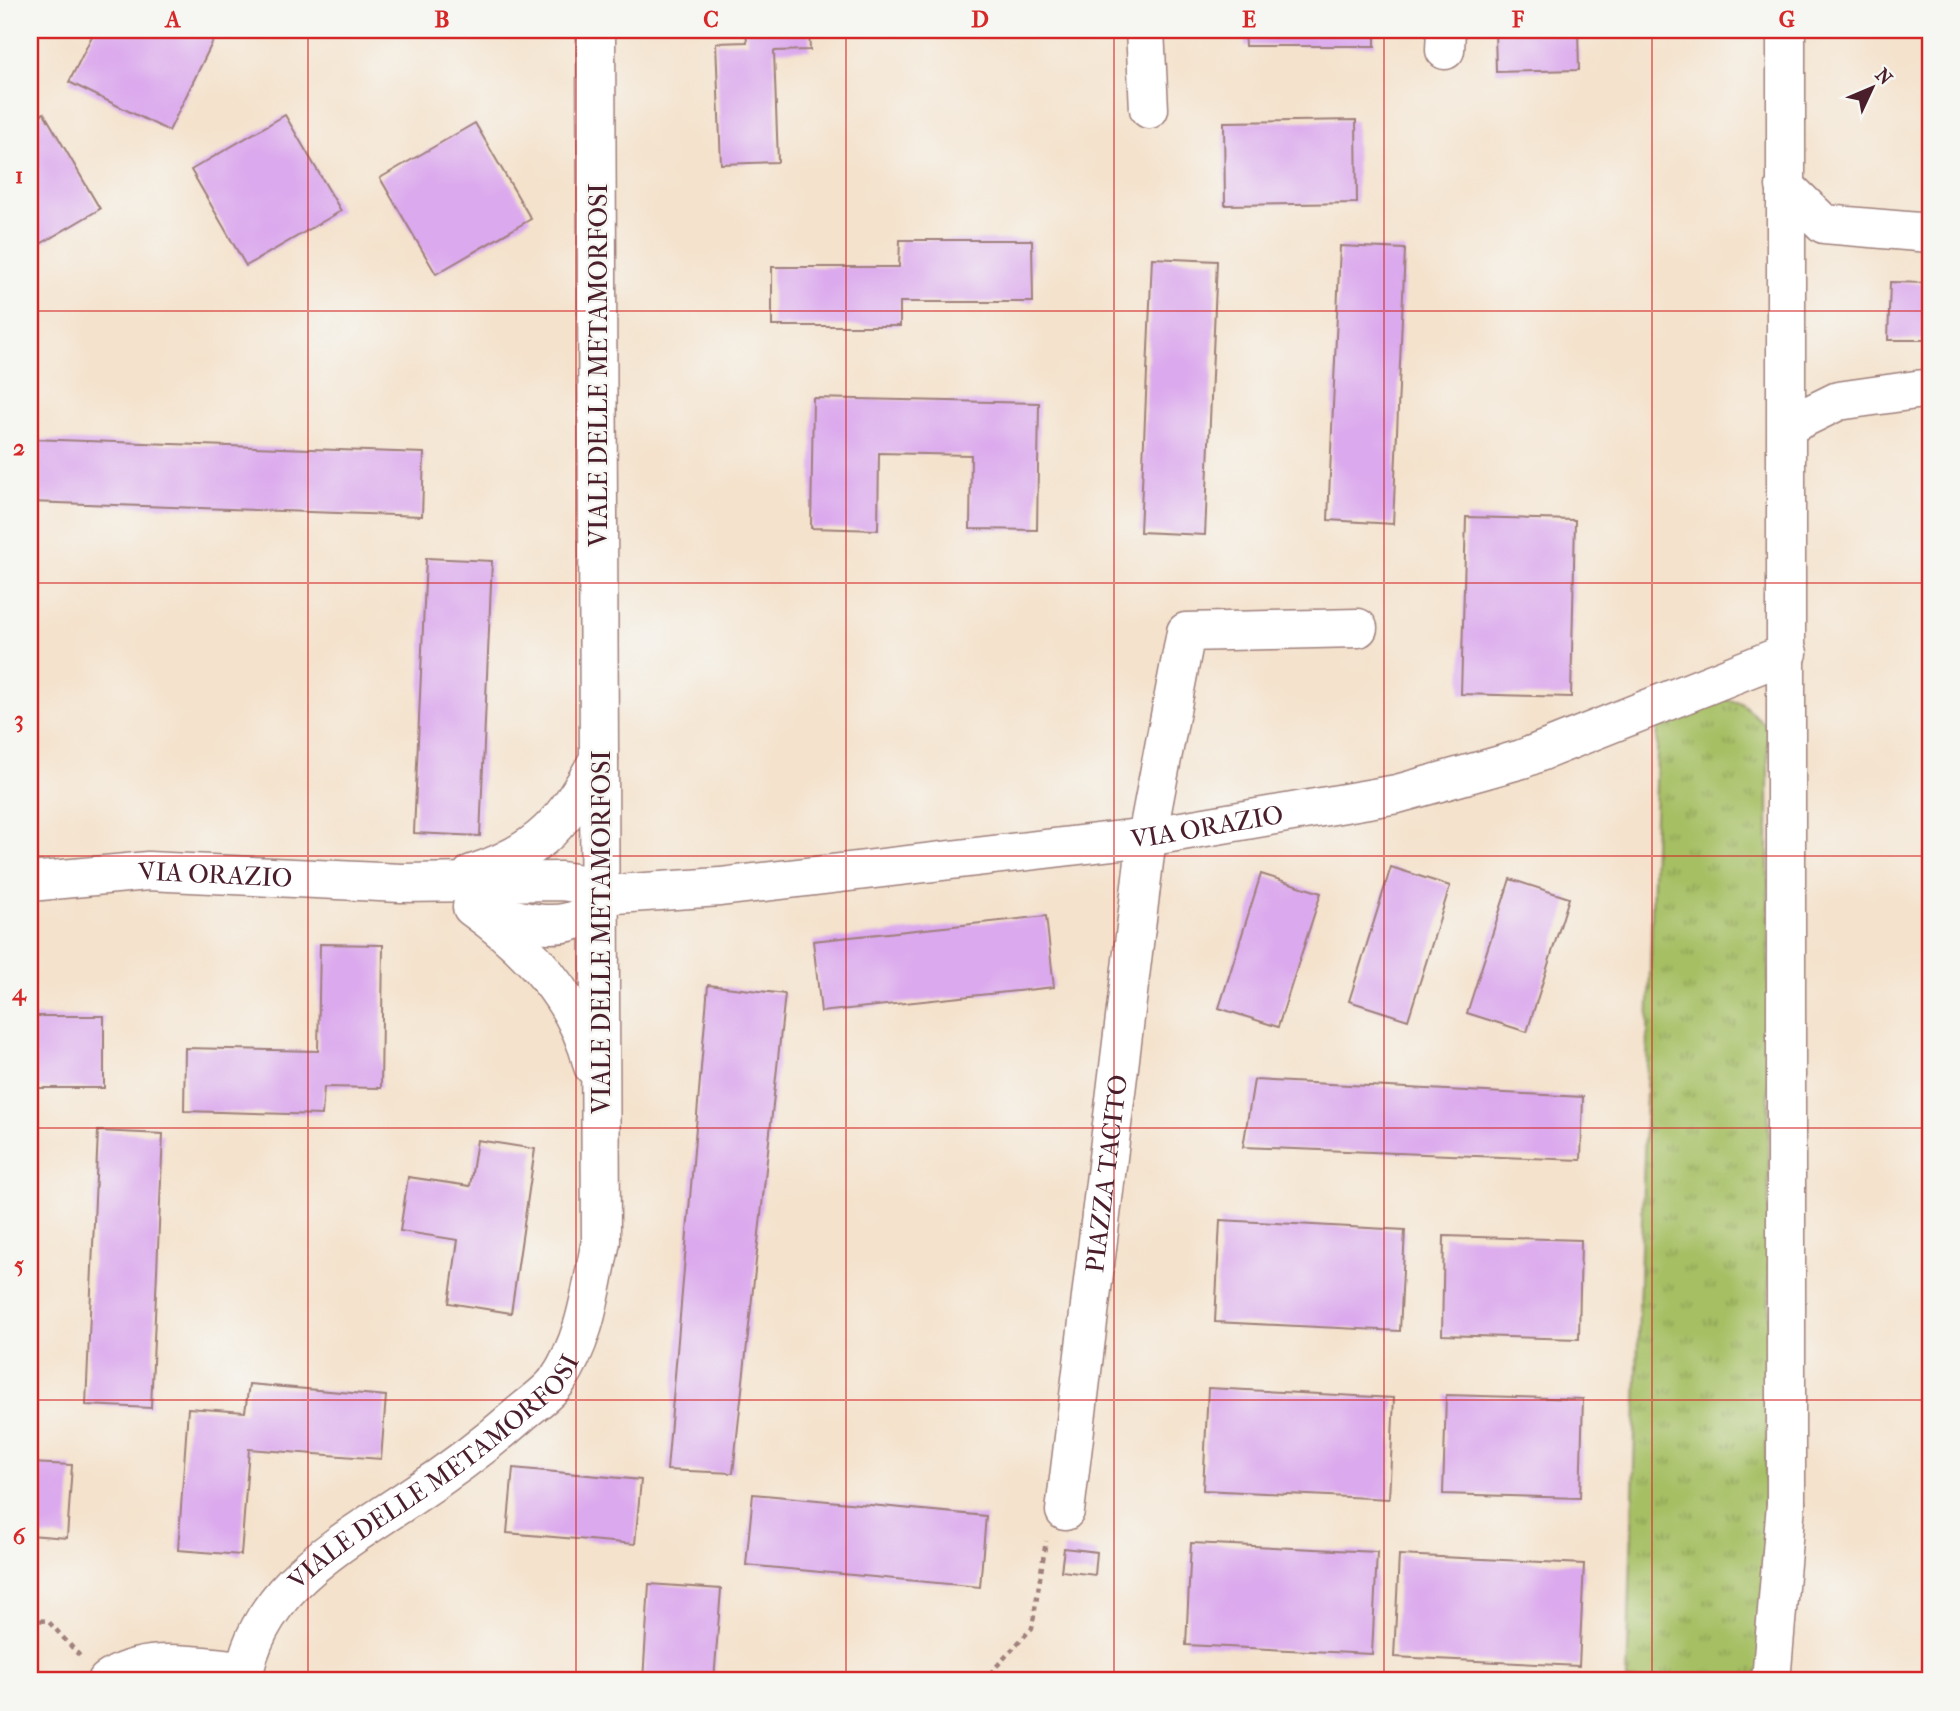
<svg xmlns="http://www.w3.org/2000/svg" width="1960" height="1711" font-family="'IM FELL French Canon',serif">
	<defs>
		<pattern id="grass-tufts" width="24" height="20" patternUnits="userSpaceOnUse" patternTransform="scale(1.75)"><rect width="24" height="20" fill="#a6bf64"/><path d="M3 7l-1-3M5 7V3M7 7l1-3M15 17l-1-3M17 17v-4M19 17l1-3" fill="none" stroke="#899b53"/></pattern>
	</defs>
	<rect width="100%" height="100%" fill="#f6f6f2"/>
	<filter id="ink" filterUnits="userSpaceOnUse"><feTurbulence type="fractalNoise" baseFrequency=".0143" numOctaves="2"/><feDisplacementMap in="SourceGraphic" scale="14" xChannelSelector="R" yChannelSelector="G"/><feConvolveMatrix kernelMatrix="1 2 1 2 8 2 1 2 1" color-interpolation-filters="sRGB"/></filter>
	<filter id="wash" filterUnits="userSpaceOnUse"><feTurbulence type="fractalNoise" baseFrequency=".00686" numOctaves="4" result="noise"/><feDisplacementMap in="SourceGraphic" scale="28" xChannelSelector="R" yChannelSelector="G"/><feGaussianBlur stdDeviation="1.57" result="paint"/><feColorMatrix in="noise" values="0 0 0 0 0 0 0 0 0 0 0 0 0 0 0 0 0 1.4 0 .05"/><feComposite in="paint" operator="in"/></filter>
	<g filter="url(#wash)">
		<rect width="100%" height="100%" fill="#f4e2cc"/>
		<polygon fill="url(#grass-tufts)" stroke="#786f48" stroke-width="2" points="1719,698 1741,703 1768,727 1769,1312 1762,1681 1627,1681 1658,723"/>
		<g id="blocks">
			<g fill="#dba9ed">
				<polygon points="95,30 210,30 217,33 169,131 69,82"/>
				<polygon points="746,30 809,30 810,50 774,51 778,162 721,164 716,43 747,42"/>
				<polygon points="980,30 1012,30 1012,32 980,33"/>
				<polygon points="1244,30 1375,30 1375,46 1245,46"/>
				<polygon points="1495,30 1578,30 1579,70 1496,72"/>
				<polygon points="44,113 100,209 30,250 30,122"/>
				<polygon points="285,115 341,211 246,266 191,170"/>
				<polygon points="1356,120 1357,203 1225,205 1224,122"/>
				<polygon points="475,123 531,219 436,274 380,178"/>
				<polygon points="900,240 1032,240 1033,302 900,302 900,326 772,326 772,267 899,267"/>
				<polygon points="1340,246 1405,249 1393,524 1328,520"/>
				<polygon points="1152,258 1217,261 1205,535 1140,532"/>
				<polygon points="1890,282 1930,283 1930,340 1888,340"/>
				<polygon points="813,398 1039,403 1037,530 970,529 971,455 879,453 878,530 811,528"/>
				<polygon points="30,439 424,453 422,516 30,502"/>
				<polygon points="1466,517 1575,520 1571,697 1461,694"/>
				<polygon points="426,558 492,561 480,836 414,833"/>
				<polygon points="1391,867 1450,886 1408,1020 1349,1001"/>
				<polygon points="1261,874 1321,893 1278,1027 1219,1008"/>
				<polygon points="1510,879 1569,898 1527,1032 1467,1013"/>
				<polygon points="1046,916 1054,987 821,1012 813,941"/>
				<polygon points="320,944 383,945 381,1088 324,1087 322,1115 184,1111 185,1048 318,1051"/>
				<polygon points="708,985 785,994 733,1473 667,1470"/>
				<rect x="30" y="1016" width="74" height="72"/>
				<polygon points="1254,1080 1583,1097 1581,1160 1243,1147"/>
				<polygon points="98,1131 163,1134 151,1408 86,1405"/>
				<polygon points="477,1140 535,1149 511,1313 449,1303 458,1240 400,1231 408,1177 470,1186"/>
				<polygon points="1220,1220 1405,1230 1400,1331 1215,1322"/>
				<polygon points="1444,1236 1581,1240 1579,1339 1442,1335"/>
				<polygon points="249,1384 386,1396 381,1459 249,1449 241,1555 178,1550 188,1408 245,1412"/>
				<polygon points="1208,1388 1394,1398 1389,1499 1203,1490"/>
				<polygon points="1446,1395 1583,1399 1580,1498 1443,1494"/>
				<polygon points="30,1463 72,1465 67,1538 30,1535"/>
				<polygon points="513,1468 641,1480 635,1544 507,1533"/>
				<polygon points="753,1494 986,1516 980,1587 746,1565"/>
				<polygon points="1191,1543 1377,1552 1372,1654 1186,1645"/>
				<polygon points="1064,1548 1097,1552 1095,1575 1061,1571"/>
				<polygon points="1399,1555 1584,1564 1579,1666 1394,1657"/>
				<polygon points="649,1584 721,1589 714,1681 643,1681"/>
			</g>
		</g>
	</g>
	<g filter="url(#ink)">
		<use href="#blocks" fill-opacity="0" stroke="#9f807c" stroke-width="2"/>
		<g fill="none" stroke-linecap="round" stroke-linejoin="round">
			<g stroke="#9f807c" stroke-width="41">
				<g id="minor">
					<polyline points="1145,30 1149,109"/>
					<polyline points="1445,50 1446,30"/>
					<polyline points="1785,186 1824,224 1930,233"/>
					<polyline points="1787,426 1838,401 1930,388"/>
					<path d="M472,874C541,852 565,821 599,759"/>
					<path id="s1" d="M30,882L148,871L401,883L561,881L582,884L601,895L720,887L1147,837L1397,794L1522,759L1788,653"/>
					<path d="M472,907C527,946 577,999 593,1066"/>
					<path d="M485,911C512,919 557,933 583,916C590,911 595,901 601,895"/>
					<path id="s2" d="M1065,1511L1147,837L1186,632L1358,628"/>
					<path d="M107,1681C145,1653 201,1667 245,1670"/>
					<path id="s3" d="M243,1681C255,1588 343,1543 412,1496C449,1472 485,1445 518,1416C530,1405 548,1394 557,1381C586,1340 591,1289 601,1241L596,30"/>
				</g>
			</g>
			<g stroke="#9f807c" stroke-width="41">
				<polyline id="major" points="1786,30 1786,1504"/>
			</g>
			<g stroke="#9f807c" stroke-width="41">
				<polyline id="highway" points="1771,1681 1786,1504"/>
			</g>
			<g stroke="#9f807c" stroke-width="4.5" stroke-dasharray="5 5" stroke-linecap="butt">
				<polyline points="30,1620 48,1621 80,1656"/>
				<polyline points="983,1681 1032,1628 1046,1541"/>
			</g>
			<use href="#minor" stroke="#fff" stroke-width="38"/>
			<use href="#major" stroke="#fff" stroke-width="38"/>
			<use href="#highway" stroke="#fff" stroke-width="38"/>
		</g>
	</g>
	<path fill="none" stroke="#d62828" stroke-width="2" stroke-opacity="0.55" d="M308,30V1681M576,30V1681M846,30V1681M1114,30V1681M1384,30V1681M1652,30V1681M30,311H1930M30,583H1930M30,856H1930M30,1128H1930M30,1400H1930"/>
	<g text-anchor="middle" stroke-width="5" stroke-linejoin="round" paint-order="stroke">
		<g font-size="26" fill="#4a1f2b" stroke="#f6f6f2">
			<text transform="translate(598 365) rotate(-90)" y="9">VIALE DELLE METAMORFOSI</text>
			<text dy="9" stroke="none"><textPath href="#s1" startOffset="1185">VIA ORAZIO</textPath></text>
			<text dy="9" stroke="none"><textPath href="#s1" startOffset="186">VIA ORAZIO</textPath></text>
			<text transform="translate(601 932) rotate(-90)" y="9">VIALE DELLE METAMORFOSI</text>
			<text dy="9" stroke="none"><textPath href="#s2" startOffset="340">PIAZZA TACITO</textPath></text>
			<text dy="9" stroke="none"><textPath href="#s3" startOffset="292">VIALE DELLE METAMORFOSI</textPath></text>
		</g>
	</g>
	<rect width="1960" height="1711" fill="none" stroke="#f6f6f2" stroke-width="77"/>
	<g transform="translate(1872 88) rotate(46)" stroke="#f6f6f2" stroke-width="5" paint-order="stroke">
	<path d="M0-5L12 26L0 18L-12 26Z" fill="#4a1f2b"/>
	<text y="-10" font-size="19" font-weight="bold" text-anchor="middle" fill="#4a1f2b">N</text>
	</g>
	<rect x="38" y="38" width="1884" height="1634" fill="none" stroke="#d62828" stroke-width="2.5"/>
	<g font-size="23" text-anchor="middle" font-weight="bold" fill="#d62828">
		<text x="173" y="27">A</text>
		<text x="442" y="27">B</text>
		<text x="711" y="27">C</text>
		<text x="980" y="27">D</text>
		<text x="1249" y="27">E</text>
		<text x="1518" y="27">F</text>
		<text x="1787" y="27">G</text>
		<text x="19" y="183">1</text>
		<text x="19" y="455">2</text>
		<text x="19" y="727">3</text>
		<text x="19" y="1000">4</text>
		<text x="19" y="1272">5</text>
		<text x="19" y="1544">6</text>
	</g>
</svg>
